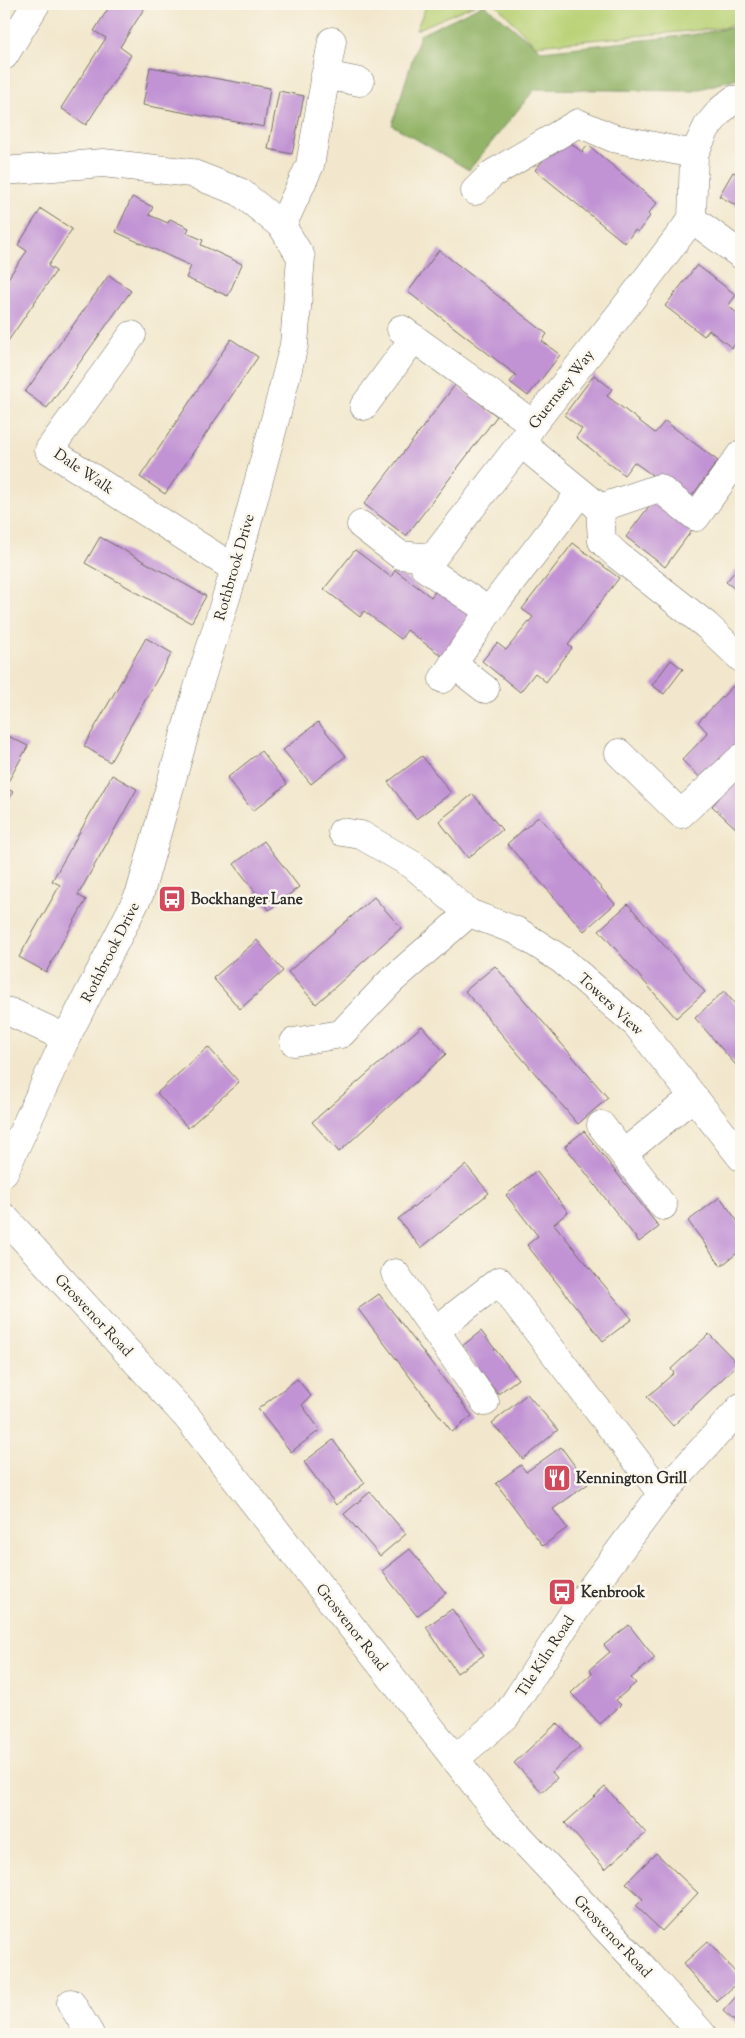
<svg xmlns="http://www.w3.org/2000/svg" width="745" height="2038" font-family="'Sorts Mill Goudy',serif">
	<rect width="100%" height="100%" fill="#fbf7ec"/>
	<filter id="ink" filterUnits="userSpaceOnUse"><feTurbulence type="fractalNoise" baseFrequency=".02" numOctaves="2"/><feDisplacementMap in="SourceGraphic" scale="10" xChannelSelector="R" yChannelSelector="G"/><feConvolveMatrix kernelMatrix="1 2 1 2 8 2 1 2 1" color-interpolation-filters="sRGB"/></filter>
	<filter id="wash" filterUnits="userSpaceOnUse"><feTurbulence type="fractalNoise" baseFrequency=".0096" numOctaves="4" result="noise"/><feDisplacementMap in="SourceGraphic" scale="20" xChannelSelector="R" yChannelSelector="G"/><feGaussianBlur stdDeviation="1.12" result="paint"/><feColorMatrix in="noise" values="0 0 0 0 0 0 0 0 0 0 0 0 0 0 0 0 0 1.4 0 .05"/><feComposite in="paint" operator="in"/></filter>
	<g filter="url(#wash)">
		<rect width="100%" height="100%" fill="#f2e7cc"/>
		<g fill="#bad277" stroke="#727e51">
			<polygon points="427,4 476,4 416,30"/>
			<polygon points="496,4 741,4 741,22 723,28 535,45"/>
		</g>
		<polygon fill="#93b468" stroke="#5f704a" points="484,4 542,51 691,35 741,26 741,77 693,91 535,89 469,170 392,125 420,35"/>
		<g id="blocks">
			<g fill="#c193d4">
				<polygon points="111,4 147,4 120,47 131,55 86,125 61,108 106,38 94,31"/>
				<polygon points="356,4 378,4 376,12 355,8"/>
				<polygon points="150,67 270,88 264,127 143,105"/>
				<polygon points="279,91 304,96 292,154 268,149"/>
				<polygon points="563,137 582,152 588,145 657,203 648,214 650,216 638,232 635,230 625,243 535,170"/>
				<polygon points="733,172 741,176 741,208 719,196"/>
				<polygon points="132,197 153,207 149,215 168,223 170,219 189,228 187,233 203,240 201,245 242,264 228,296 186,278 191,266 116,232"/>
				<polygon points="41,209 72,229 48,266 56,271 4,347 4,284 27,251 18,245"/>
				<polygon points="439,250 547,334 542,341 560,355 528,396 510,382 516,375 408,292"/>
				<polygon points="697,265 736,295 728,306 741,316 741,342 738,340 732,348 709,330 704,336 665,306"/>
				<polygon points="109,275 131,291 47,408 25,392"/>
				<polygon points="231,339 258,357 165,494 140,477"/>
				<polygon points="594,375 612,389 607,396 655,433 665,421 718,461 688,501 634,462 624,475 576,437 582,429 564,415"/>
				<polygon points="455,385 497,416 406,536 364,504"/>
				<polygon points="653,501 692,530 665,567 626,537"/>
				<polygon points="100,537 206,596 191,623 85,563"/>
				<polygon points="573,543 619,578 568,645 572,648 546,682 535,673 520,692 482,661 497,643 506,650 533,617 522,609"/>
				<polygon points="355,550 391,577 395,570 431,597 437,589 474,617 443,657 407,630 401,639 364,611 360,617 324,589"/>
				<polygon points="741,564 741,592 740,593 726,582"/>
				<polygon points="146,638 172,653 110,762 84,746"/>
				<polygon points="671,660 683,669 664,694 652,685"/>
				<polygon points="736,683 741,688 741,741 729,754 741,776 741,833 712,806 720,797 682,760 708,733 698,722"/>
				<polygon points="318,722 346,756 311,784 283,750"/>
				<polygon points="4,734 28,746 5,787 13,792 4,810"/>
				<polygon points="261,751 287,784 253,811 227,778"/>
				<polygon points="422,756 451,793 416,819 388,782"/>
				<polygon points="112,775 137,789 78,895 86,900 46,972 19,957 60,885 52,881"/>
				<polygon points="473,794 502,830 468,858 439,821"/>
				<polygon points="539,816 615,904 584,931 507,844"/>
				<polygon points="264,841 299,887 269,910 234,864"/>
				<polygon points="374,897 401,928 316,1004 288,972"/>
				<polygon points="628,904 705,992 676,1018 599,930"/>
				<polygon points="257,940 283,971 240,1009 213,978"/>
				<polygon points="495,966 608,1098 578,1124 465,991"/>
				<polygon points="724,991 741,1011 741,1071 695,1018"/>
				<polygon points="422,1026 446,1054 339,1152 312,1122"/>
				<polygon points="208,1047 239,1082 188,1128 157,1093"/>
				<polygon points="584,1131 659,1227 639,1242 565,1146"/>
				<polygon points="466,1165 489,1193 421,1248 398,1219"/>
				<polygon points="536,1171 568,1212 554,1224 632,1319 603,1341 527,1245 538,1236 506,1195"/>
				<polygon points="720,1197 741,1226 741,1250 721,1266 688,1221"/>
				<polygon points="379,1294 472,1416 452,1432 358,1309"/>
				<polygon points="481,1331 518,1379 498,1394 461,1347"/>
				<polygon points="709,1334 738,1364 673,1426 647,1397 674,1373 671,1369"/>
				<polygon points="297,1379 311,1396 302,1405 320,1430 291,1452 258,1409"/>
				<polygon points="527,1394 558,1430 523,1459 492,1423"/>
				<polygon points="333,1440 365,1483 336,1505 304,1462"/>
				<polygon points="561,1447 588,1484 553,1509 567,1528 543,1546 496,1483 521,1465 526,1472"/>
				<polygon points="370,1492 406,1534 380,1556 344,1514"/>
				<polygon points="410,1549 446,1593 417,1616 382,1571"/>
				<polygon points="452,1609 484,1655 457,1673 426,1627"/>
				<polygon points="629,1625 655,1658 631,1678 636,1683 616,1700 621,1705 600,1724 571,1693 592,1673 590,1669 610,1652 604,1645"/>
				<polygon points="557,1723 580,1747 552,1772 557,1778 542,1792 514,1763"/>
				<polygon points="605,1787 646,1833 605,1869 565,1823"/>
				<polygon points="656,1853 698,1893 662,1931 636,1906 643,1899 626,1883"/>
				<polygon points="708,1941 741,1979 717,2002 683,1964"/>
				<polygon points="741,1991 741,2027 723,2011"/>
			</g>
		</g>
	</g>
	<g filter="url(#ink)">
		<use href="#blocks" fill-opacity="0" stroke="#716d63" stroke-width="1"/>
		<g fill="none" stroke-linecap="round" stroke-linejoin="round">
			<g stroke="#716d63" stroke-width="29">
				<g id="minor">
					<polyline points="4,56 36,4"/>
					<polyline points="325,75 360,82"/>
					<polyline points="4,171 103,163 191,173 240,192 282,226 301,257 294,345 276,416 235,569 196,694 140,893 66,1038 4,1172"/>
					<polyline points="475,191 492,174 578,123 613,138 694,154"/>
					<polyline points="692,219 741,255"/>
					<polyline points="282,226 310,165 332,41"/>
					<polyline points="401,329 533,424"/>
					<polyline points="132,335 49,450 235,569"/>
					<polyline points="364,406 414,338"/>
					<polyline points="521,443 600,508 602,541 617,555 706,625 741,658"/>
					<polyline points="580,493 489,611 425,568 521,443 533,424 620,314 692,219 694,154 707,127 721,110 733,100 741,99"/>
					<polyline points="600,508 659,488 696,517 741,454"/>
					<polyline points="361,525 400,555 432,558"/>
					<polyline points="453,664 485,689"/>
					<polyline points="443,679 489,611"/>
					<polyline points="619,753 681,814 741,758"/>
					<polyline points="342,832 361,835 413,865 469,913 517,931 562,960 637,1025 741,1157"/>
					<polyline points="4,1011 10,1012 66,1038"/>
					<polyline points="294,1042 341,1034 392,980 469,913"/>
					<polyline points="601,1125 663,1206"/>
					<polyline points="624,1153 693,1097"/>
					<polyline points="4,1217 187,1417 499,1815 647,1972 702,2034"/>
					<polyline points="395,1273 485,1402"/>
					<polyline points="435,1331 499,1281 662,1494"/>
					<polyline points="455,1759 506,1716 578,1606 662,1494 741,1407"/>
					<polyline points="71,2003 90,2034"/>
				</g>
			</g>
			<use href="#minor" stroke="#fff" stroke-width="28"/>
		</g>
	</g>
	<defs>
		<g id="bus-square" transform="scale(1.4375)"><rect x="-9" y="-9" width="18" height="18" rx="4" fill="#d1495b" stroke="#fbf7ec"/><path d="M-5-6H5V4H4V6H2V4H-2V6H-4V4H-5ZM-3.5-4V0h7V-4ZM-3.5 1.2v1.5H-2V1.2ZM2 1.2v1.5H3.5V1.2Z" fill="#fff"/></g>
		<g id="restaurant-square" transform="scale(1.4375)"><rect x="-9" y="-9" width="18" height="18" rx="4" fill="#d1495b" stroke="#fbf7ec"/><path d="M-5-6h1v4h1v-4h1v4h1v-4h1v5L-1.5 .5V6h-2V.5L-5-1ZM5-6V6H3V1.5H1.5Q1.5-4 5-6Z" fill="#fff"/></g>
	</defs>
	<g fill-rule="evenodd">
		<use href="#bus-square" x="172" y="899"/>
		<use href="#restaurant-square" x="557" y="1478"/>
		<use href="#bus-square" x="562" y="1592"/>
	</g>
	<g text-anchor="middle" stroke-width="5" stroke-linejoin="round" paint-order="stroke">
		<g font-size="15" fill="#2b2b2b" stroke="#fbf7ec">
			<text transform="translate(561 389) rotate(-52)" y="5">Guernsey Way</text>
			<text transform="translate(84 471) rotate(34)" y="5">Dale Walk</text>
			<text transform="translate(234 567) rotate(-74)" y="5">Rothbrook Drive</text>
			<text transform="translate(110 952) rotate(-63)" y="5">Rothbrook Drive</text>
			<text transform="translate(611 1004) rotate(43)" y="5">Towers View</text>
			<text transform="translate(94 1315) rotate(47)" y="5">Grosvenor Road</text>
			<text transform="translate(352 1627) rotate(52)" y="5">Grosvenor Road</text>
			<text transform="translate(545 1656) rotate(-57)" y="5">Tile Kiln Road</text>
			<text transform="translate(613 1936) rotate(47)" y="5">Grosvenor Road</text>
		</g>
		<g font-size="15" font-weight="bold" fill="#2b2b2b" stroke="#fbf7ec" text-anchor="start">
			<text x="191" y="904">Bockhanger Lane</text>
			<text x="576" y="1483">Kennington Grill</text>
			<text x="581" y="1597">Kenbrook</text>
		</g>
	</g>
	<rect width="745" height="2038" fill="none" stroke="#fbf7ec" stroke-width="20"/>
</svg>
